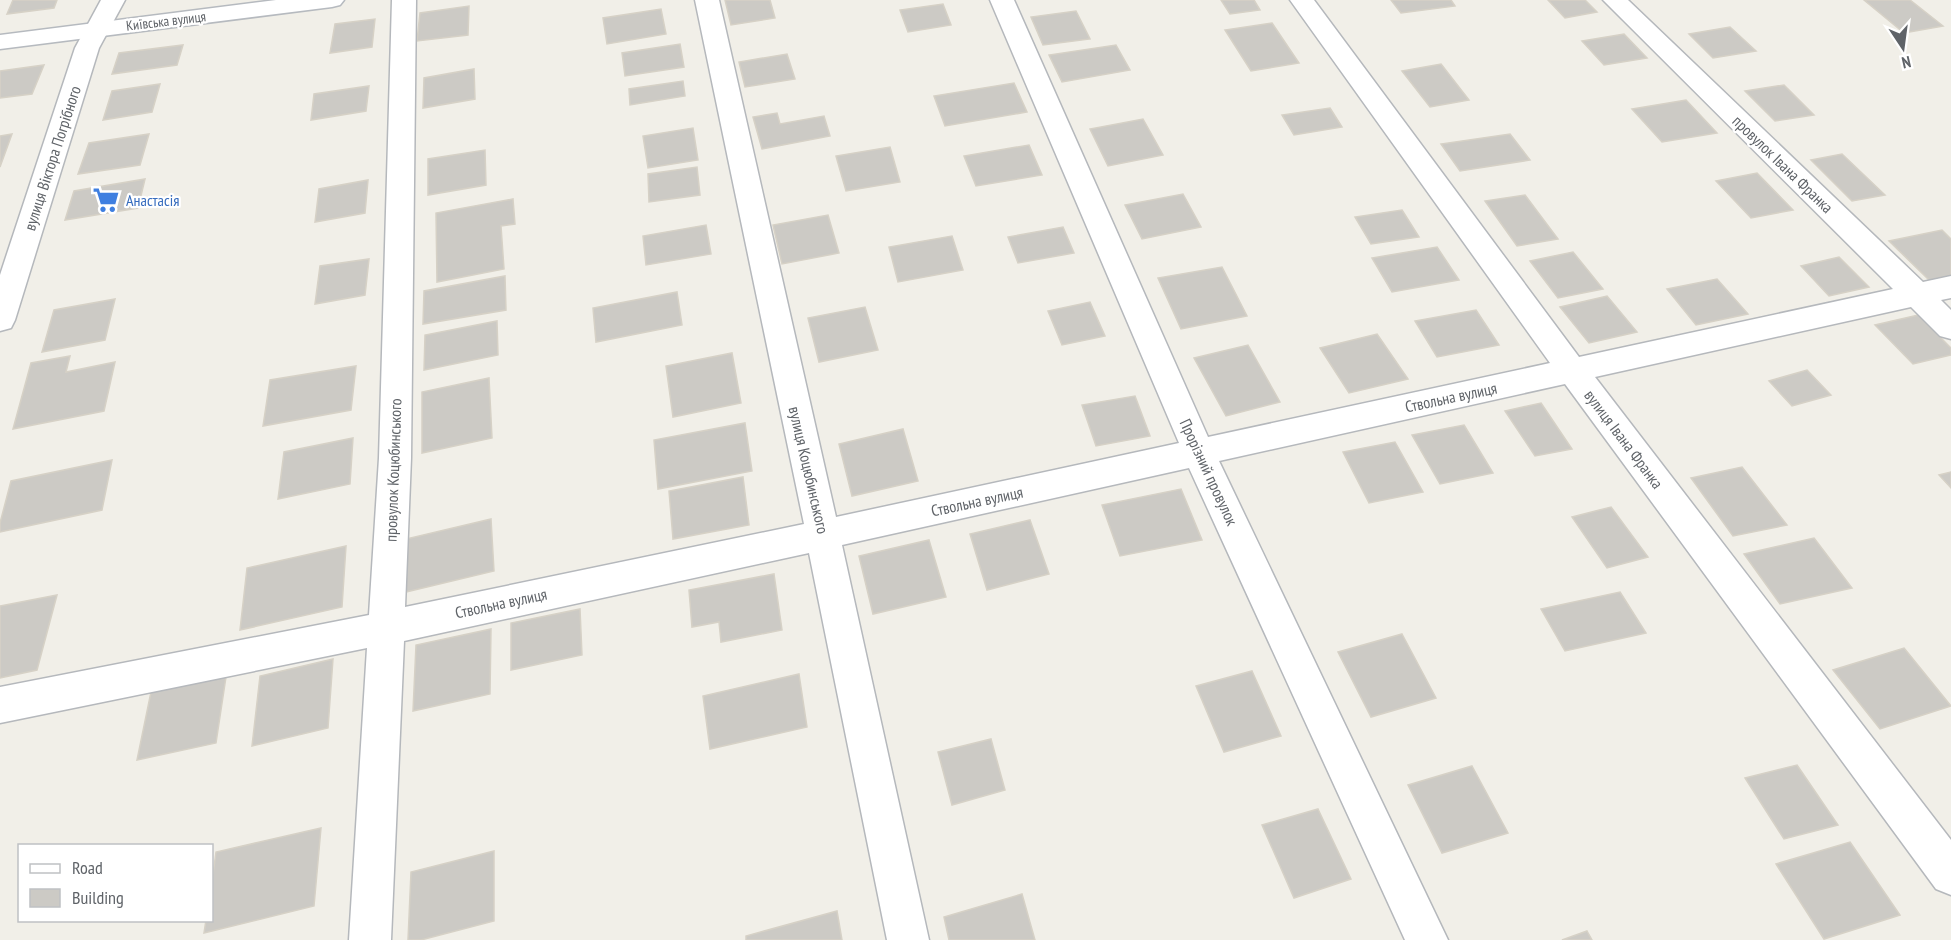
<svg xmlns="http://www.w3.org/2000/svg" width="1951" height="940" font-family="'PT Sans Narrow',sans-serif">
	<rect width="100%" height="100%" fill="#f1efe8"/>
	<g fill="#cccac5" stroke="#d6d1c6" stroke-width="1.5">
		<polygon points="13,0 57,0 54,8 7,14"/>
		<polygon points="725,0 770,0 775,18 731,25"/>
		<polygon points="1221,0 1254,0 1260,10 1230,14"/>
		<polygon points="1391,0 1451,0 1455,6 1401,13"/>
		<polygon points="1548,0 1585,0 1597,12 1565,18"/>
		<polygon points="1864,0 1910,0 1943,26 1904,33"/>
		<polygon points="943,4 951,25 908,32 900,10"/>
		<polygon points="469,6 468,35 417,41 420,13"/>
		<polygon points="661,9 666,34 607,44 603,18"/>
		<polygon points="1076,11 1090,39 1043,45 1031,17"/>
		<polygon points="375,19 372,47 330,53 335,24"/>
		<polygon points="1272,23 1299,63 1251,71 1225,30"/>
		<polygon points="1730,27 1756,51 1713,58 1689,34"/>
		<polygon points="1624,34 1647,58 1604,65 1582,41"/>
		<polygon points="680,44 684,67 625,76 622,53"/>
		<polygon points="183,45 177,65 112,74 119,53"/>
		<polygon points="1116,45 1130,70 1062,82 1049,55"/>
		<polygon points="787,54 795,79 745,87 739,62"/>
		<polygon points="1441,64 1469,100 1430,107 1402,71"/>
		<polygon points="44,65 32,94 0,98 0,71"/>
		<polygon points="474,69 475,99 423,108 424,78"/>
		<polygon points="683,81 685,96 630,105 629,89"/>
		<polygon points="1014,83 1027,112 945,126 934,96"/>
		<polygon points="160,84 152,112 103,120 112,91"/>
		<polygon points="1784,85 1814,115 1775,121 1745,91"/>
		<polygon points="369,86 366,111 311,120 314,94"/>
		<polygon points="1686,100 1717,133 1662,142 1632,109"/>
		<polygon points="1330,108 1342,127 1294,135 1282,115"/>
		<polygon points="777,113 780,124 824,116 830,136 762,149 753,117"/>
		<polygon points="1143,119 1163,155 1108,166 1090,129"/>
		<polygon points="693,128 698,160 648,168 643,136"/>
		<polygon points="12,134 0,167 0,136"/>
		<polygon points="149,134 140,165 78,174 89,143"/>
		<polygon points="1510,134 1530,160 1460,171 1441,144"/>
		<polygon points="1029,145 1042,175 976,186 964,156"/>
		<polygon points="890,147 900,182 846,191 836,156"/>
		<polygon points="485,150 486,185 428,195 428,159"/>
		<polygon points="1842,154 1885,195 1852,201 1811,160"/>
		<polygon points="697,167 700,195 649,202 648,174"/>
		<polygon points="1757,173 1793,210 1751,218 1716,181"/>
		<polygon points="145,179 138,208 65,220 74,191"/>
		<polygon points="368,180 365,213 315,222 319,189"/>
		<polygon points="1183,194 1201,227 1142,239 1125,205"/>
		<polygon points="1525,195 1558,239 1517,246 1485,201"/>
		<polygon points="513,199 515,224 501,226 504,269 437,282 436,213"/>
		<polygon points="1402,210 1419,237 1371,244 1355,217"/>
		<polygon points="828,215 839,253 782,264 773,225"/>
		<polygon points="706,225 711,254 646,265 643,236"/>
		<polygon points="1063,227 1074,253 1018,263 1008,237"/>
		<polygon points="1942,230 1951,239 1951,275 1929,280 1889,241"/>
		<polygon points="952,236 963,270 898,282 889,247"/>
		<polygon points="1437,247 1459,280 1392,292 1372,258"/>
		<polygon points="1573,252 1603,289 1558,298 1530,261"/>
		<polygon points="1839,257 1869,287 1829,296 1801,266"/>
		<polygon points="369,259 365,295 315,304 320,266"/>
		<polygon points="1222,267 1247,316 1181,329 1158,278"/>
		<polygon points="505,276 506,310 423,324 424,291"/>
		<polygon points="1717,279 1748,314 1696,325 1667,289"/>
		<polygon points="677,292 682,325 596,342 593,308"/>
		<polygon points="1607,296 1637,332 1589,343 1560,307"/>
		<polygon points="115,299 105,340 42,352 54,310"/>
		<polygon points="1090,302 1105,336 1062,345 1048,311"/>
		<polygon points="865,307 878,350 819,362 808,318"/>
		<polygon points="1476,310 1499,345 1437,357 1415,321"/>
		<polygon points="1918,315 1951,348 1951,355 1913,364 1875,325"/>
		<polygon points="497,321 498,355 424,370 425,335"/>
		<polygon points="1377,334 1408,379 1349,393 1320,348"/>
		<polygon points="1248,345 1280,402 1226,416 1194,358"/>
		<polygon points="732,353 741,403 673,417 666,366"/>
		<polygon points="70,356 66,372 115,362 104,411 13,429 31,363"/>
		<polygon points="356,366 351,410 263,426 270,380"/>
		<polygon points="1807,370 1831,395 1792,406 1769,381"/>
		<polygon points="489,378 492,438 422,453 422,392"/>
		<polygon points="1135,396 1150,436 1096,446 1082,405"/>
		<polygon points="1541,403 1572,449 1535,456 1505,411"/>
		<polygon points="745,423 752,471 658,489 654,440"/>
		<polygon points="1464,425 1493,473 1440,484 1412,435"/>
		<polygon points="903,429 918,481 852,496 839,444"/>
		<polygon points="353,438 350,484 278,499 284,452"/>
		<polygon points="1395,442 1423,492 1369,503 1343,452"/>
		<polygon points="112,460 102,510 0,532 0,523 11,481"/>
		<polygon points="1742,467 1787,525 1733,536 1691,478"/>
		<polygon points="1951,472 1951,488 1939,475"/>
		<polygon points="743,477 749,525 673,539 669,491"/>
		<polygon points="1181,489 1202,540 1120,556 1102,505"/>
		<polygon points="1611,507 1648,557 1607,568 1572,517"/>
		<polygon points="491,519 494,571 406,592 406,539"/>
		<polygon points="1030,520 1049,574 987,590 970,534"/>
		<polygon points="1814,538 1852,588 1780,604 1744,554"/>
		<polygon points="929,540 946,597 873,614 859,556"/>
		<polygon points="346,546 342,607 240,630 247,568"/>
		<polygon points="774,574 782,630 721,642 719,622 692,627 689,590"/>
		<polygon points="1620,592 1646,633 1565,651 1541,609"/>
		<polygon points="57,595 37,670 0,678 0,606"/>
		<polygon points="580,609 582,655 511,670 511,623"/>
		<polygon points="491,629 490,694 413,711 416,645"/>
		<polygon points="1402,634 1436,698 1371,717 1338,652"/>
		<polygon points="1904,648 1951,706 1880,729 1833,670"/>
		<polygon points="333,659 328,728 252,746 260,676"/>
		<polygon points="1252,671 1281,736 1224,752 1196,686"/>
		<polygon points="799,674 807,727 710,749 703,696"/>
		<polygon points="226,677 216,743 137,760 151,692"/>
		<polygon points="991,739 1005,790 952,805 938,752"/>
		<polygon points="1797,765 1838,825 1784,839 1745,778"/>
		<polygon points="1472,766 1508,833 1442,853 1408,785"/>
		<polygon points="1318,809 1351,879 1294,898 1262,825"/>
		<polygon points="321,828 314,906 204,933 206,920 212,920 212,882 216,852"/>
		<polygon points="1850,842 1900,915 1824,939 1776,864"/>
		<polygon points="494,851 494,921 421,940 408,940 411,872"/>
		<polygon points="1022,894 1035,940 949,940 944,917"/>
		<polygon points="837,911 842,940 746,940 746,936"/>
		<polygon points="1587,931 1592,940 1562,940"/>
	</g>
	<g fill="none" stroke-linecap="round" stroke-linejoin="round">
		<g stroke="#b5b8bc" stroke-width="3">
			<g id="street">
				<polygon points="101,0 125,0 99,48 15,320 11,328 0,331 0,275 75,48"/>
				<polygon points="392,0 416,0 411,458 405,607 804,524 695,0 719,0 836,517 1179,443 990,0 1014,0 1208,437 1550,363 1290,0 1314,0 1579,357 1893,289 1603,0 1628,0 1923,282 1951,276 1951,298 1941,300 1951,310 1951,339 1940,336 1911,307 1595,377 1951,840 1951,895 1936,889 1565,384 1219,461 1448,940 1405,940 1189,468 842,545 929,940 887,940 809,553 404,641 391,940 349,940 367,648 0,723 0,687 369,615 379,458"/>
			</g>
		</g>
		<g stroke="#b6babf" stroke-width="3">
			<polygon id="secondary" points="276,0 344,0 340,5 332,7 0,49 0,35"/>
		</g>
		<use href="#street" fill="#fff" fill-rule="evenodd"/>
		<use href="#secondary" fill="#fff" fill-rule="evenodd"/>
	</g>
	<defs>
		<g id="supermarket-bare" transform="scale(2.07)"><path d="M-6-5.5h2.5l.6 2H6L4.5 2H-2.5L-4.4-4H-6ZM-1.5 3.2a1.3 1.3 0 1 0 .1 0ZM3 3.2a1.3 1.3 0 1 0 .1 0Z" fill="#3f7fe0" stroke="#fff" stroke-width="2.5" paint-order="stroke"/></g>
	</defs>
	<g fill-rule="evenodd">
		<use href="#supermarket-bare" x="106" y="200"/>
	</g>
	<g text-anchor="middle" stroke-width="4.5" stroke-linejoin="round" paint-order="stroke">
		<g font-size="14" fill="#5f6368" stroke="#fff">
			<text transform="translate(166 21) rotate(-7)" y="5">Київська вулиця</text>
		</g>
		<g font-size="16" fill="#5f6368" stroke="#fff">
			<text transform="translate(52 158) rotate(-72)" y="6">вулиця Віктора Погрібного</text>
			<text transform="translate(1783 164) rotate(44)" y="6">провулок Івана Франка</text>
			<text transform="translate(1451 397) rotate(-12)" y="6">Ствольна вулиця</text>
			<text transform="translate(1624 439) rotate(53)" y="6">вулиця Івана Франка</text>
			<text transform="translate(393 470) rotate(-88)" y="6">провулок Коцюбинського</text>
			<text transform="translate(809 470) rotate(77)" y="6">вулиця Коцюбинського</text>
			<text transform="translate(1209 472) rotate(65)" y="6">Прорізний провулок</text>
			<text transform="translate(977 501) rotate(-12)" y="6">Ствольна вулиця</text>
			<text transform="translate(501 603) rotate(-12)" y="6">Ствольна вулиця</text>
		</g>
		<g font-size="16" fill="#366cbe" stroke="#fff" text-anchor="start">
			<text x="126" y="206">Анастасія</text>
		</g>
	</g>
	<rect x="18" y="844" width="195" height="78" fill="#ffffff" stroke="#bfc1c3" stroke-width="1.5"/>
	<rect x="30" y="864" width="30" height="9" fill="#ffffff" stroke="#bfc1c3" stroke-width="1.5"/>
	<text x="72" y="874" font-size="18" fill="#5f6368">Road</text>
	<rect x="30" y="889" width="30" height="18" fill="#cccac5" stroke="#bfc1c3" stroke-width="1.5"/>
	<text x="72" y="904" font-size="18" fill="#5f6368">Building</text>
	<g transform="translate(1903 48) rotate(167)" stroke="#ffffff" stroke-width="4.5" paint-order="stroke">
	<path d="M0-4.5L10 22L0 15L-10 22Z" fill="#5f6368"/>
	<text y="-9" font-size="16" font-weight="bold" text-anchor="middle" fill="#5f6368">N</text>
	</g>
</svg>
